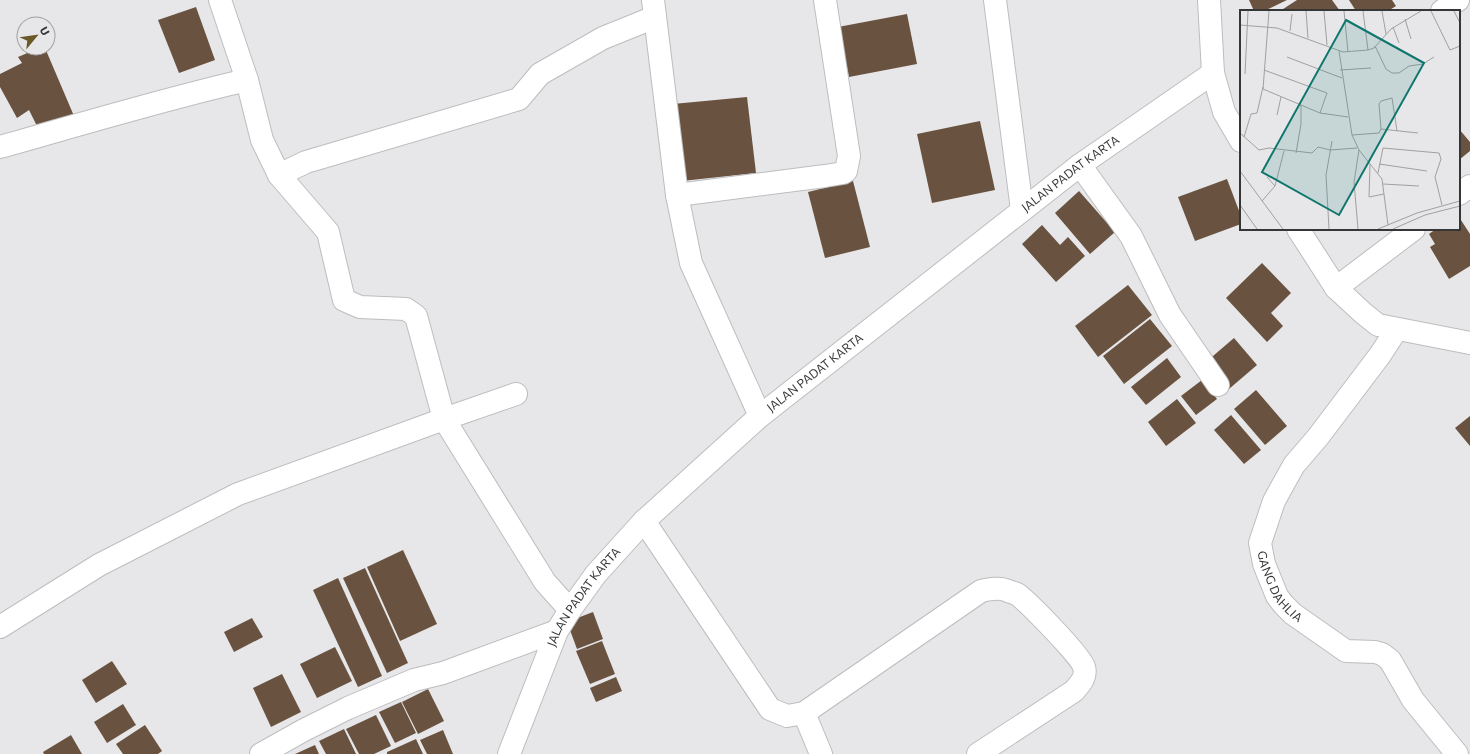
<svg xmlns="http://www.w3.org/2000/svg" width="1470" height="754" font-family="Commissioner,sans-serif">
	<rect width="100%" height="100%" fill="#e7e7e9"/>
	<g fill="#69523f">
		<polygon points="1249,0 1287,0 1264,11 1254,11"/>
		<polygon points="1297,0 1332,0 1340,11 1280,11"/>
		<polygon points="1349,0 1392,0 1396,6 1388,11 1356,11"/>
		<polygon points="196,7 215,60 179,73 158,20"/>
		<polygon points="907,14 917,64 849,77 838,27"/>
		<polygon points="39,48 45,48 74,116 39,130 29,110 17,118 0,87 0,74 22,63 18,57"/>
		<polygon points="747,97 756,173 682,181 673,104"/>
		<polygon points="980,121 995,190 932,203 917,134"/>
		<polygon points="1459,129 1470,142 1470,151 1459,160"/>
		<polygon points="1227,179 1241,216 1241,224 1195,241 1178,197"/>
		<polygon points="853,181 870,247 825,258 808,192"/>
		<polygon points="1079,191 1115,232 1090,254 1055,213"/>
		<polygon points="1459,217 1470,234 1470,266 1449,279 1430,247 1435,244 1429,234 1436,229 1459,229"/>
		<polygon points="1042,225 1060,245 1068,237 1085,256 1056,282 1022,244"/>
		<polygon points="1262,263 1291,293 1271,313 1283,326 1267,342 1226,298"/>
		<polygon points="1128,285 1152,315 1098,357 1075,326"/>
		<polygon points="1150,319 1172,346 1124,384 1103,356"/>
		<polygon points="1234,338 1257,365 1229,389 1206,362"/>
		<polygon points="1167,358 1181,377 1146,405 1131,387"/>
		<polygon points="1202,380 1217,399 1196,415 1181,396"/>
		<polygon points="1256,390 1287,426 1265,445 1234,409"/>
		<polygon points="1177,399 1196,423 1166,446 1148,422"/>
		<polygon points="1231,415 1261,450 1244,464 1214,430"/>
		<polygon points="1470,416 1470,446 1455,428"/>
		<polygon points="403,550 437,624 400,641 367,567"/>
		<polygon points="365,568 408,663 387,673 343,578"/>
		<polygon points="338,578 382,676 358,687 313,590"/>
		<polygon points="593,612 603,639 577,649 567,622"/>
		<polygon points="252,618 263,637 234,652 224,632"/>
		<polygon points="602,641 615,674 590,684 576,651"/>
		<polygon points="335,647 352,681 317,698 300,664"/>
		<polygon points="112,661 127,684 96,703 82,680"/>
		<polygon points="282,674 301,712 271,727 253,688"/>
		<polygon points="616,677 622,691 596,702 590,688"/>
		<polygon points="428,689 444,721 418,734 402,702"/>
		<polygon points="401,702 416,733 395,743 379,712"/>
		<polygon points="123,704 136,725 107,743 94,722"/>
		<polygon points="376,715 391,746 374,754 359,754 346,729"/>
		<polygon points="145,725 162,751 158,754 123,754 116,744"/>
		<polygon points="344,729 356,754 326,754 319,741"/>
		<polygon points="443,730 453,754 427,754 420,740"/>
		<polygon points="71,735 82,754 44,754 43,752"/>
		<polygon points="416,739 423,754 387,754 387,752"/>
		<polygon points="315,745 319,754 295,754"/>
	</g>
	<g fill="none" stroke-linecap="round" stroke-linejoin="round">
		<g stroke="#bdbdbf" stroke-width="24">
			<g id="minor">
				<polyline points="220,0 247,80 262,140 279,175 328,232 344,300 360,307 406,309 416,316 444,419 545,582 570,610"/>
				<polyline points="653,0 677,195 691,263 760,416"/>
				<polyline points="995,0 1022,210"/>
				<polyline points="1442,11 1458,0"/>
				<path d="M0,147C82,124 164,99 247,80"/>
				<polyline points="1080,165 1131,236 1170,315 1218,385"/>
				<polyline points="279,175 306,162 519,99 540,74 603,38 655,17"/>
				<polyline points="1459,194 1470,186"/>
				<polyline points="677,195 825,176 843,173 846,171 849,156 825,0"/>
				<polyline points="1336,288 1414,229"/>
				<path id="s1" d="M1397,329L1380,355L1318,437L1294,465L1274,501L1260,543L1264,564L1277,596L1283,604L1293,614L1346,651L1375,652L1382,654L1390,660L1413,700L1457,754"/>
				<path d="M644,521L770,709L787,716L804,713L981,591C990,589 1000,587 1008,591C1011,592 1014,593 1017,594C1028,602 1081,656 1084,667C1087,677 1080,684 1074,691L978,754"/>
				<polyline points="0,627 99,565 238,494 444,419 516,394"/>
				<polyline points="804,713 821,754"/>
				<polyline points="261,754 304,730 348,708 414,680 443,673 557,631"/>
			</g>
		</g>
		<g stroke="#bdbdbf" stroke-width="24">
			<g id="tertiary">
				<polyline points="1209,0 1213,73 1224,112 1241,141"/>
				<polyline points="1298,229 1336,288 1363,313 1378,325 1470,343"/>
				<path id="s2" d="M509,754L557,631L570,610L596,574L644,521L760,416L1080,165L1213,73"/>
			</g>
		</g>
		<use href="#minor" stroke="#fff" stroke-width="22"/>
		<use href="#tertiary" stroke="#fff" stroke-width="22"/>
	</g>
	<g text-anchor="middle" stroke-width="4" stroke-linejoin="round" paint-order="stroke">
		<g font-size="12" fill="#353636" stroke="#e7e7e9">
			<text dy="4" stroke="none"><textPath href="#s2" startOffset="823">JALAN PADAT KARTA</textPath></text>
			<text dy="4" stroke="none"><textPath href="#s2" startOffset="499">JALAN PADAT KARTA</textPath></text>
			<text dy="4" stroke="none"><textPath href="#s1" startOffset="305">GANG DAHLIA</textPath></text>
			<text dy="4" stroke="none"><textPath href="#s2" startOffset="175">JALAN PADAT KARTA</textPath></text>
		</g>
	</g>
	<g transform="translate(1240 10)">
		<rect width="220" height="220" fill="#e7e7e9"/>
		<path fill="none" stroke="#a0a0a1" stroke-width="1" d="M29,1L23,79L80,103L108,107M66,1L68,28M84,1L87,35M104,1L108,42M123,1L128,40M142,1L146,24M191,1L210,40L220,36M214,1L220,13M165,9L171,29M0,15L37,18L103,42L128,40L134,38L151,19L181,1M153,17L159,33M50,21L52,4M135,36L146,59L152,63H159L169,56L183,54L194,47M99,41L112,125L119,140L142,169L148,215M47,47L102,68M24,60L87,83L80,103M100,60L131,58M5,64L8,1M37,105L41,87M141,119L139,94L141,91L152,88L157,121M0,123L19,140L29,138L72,143L78,137L90,140L117,138M112,125L139,123L141,119L178,123M4,127L11,104L17,103L23,77M56,143L61,114V95M130,154L129,187L144,184M139,154L187,161M0,161L43,219M138,163L143,138L199,143L201,149L195,167L202,195M27,167L35,176M143,174L179,176M22,191L35,176L44,141M0,195L17,219M89,219L86,165L92,131M118,219L114,172L119,140M138,219L177,203L220,191M153,219L185,205L220,196"/>
		<path fill="#0f766e" fill-opacity="0.15" stroke="#0f766e" stroke-width="2" d="M106,10L184,53L99,205L22,162Z"/>
		<rect width="220" height="220" fill="none" stroke="#353636" stroke-width="2"/>
	</g>
	<g transform="translate(36 36) rotate(61)"><circle r="19" fill="#e7e7e9" stroke="#a0a0a1"/>
	<path d="M0-3L7 15L0 10L-7 15Z" fill="#6c5927"/>
	<text y="-6" font-size="11" font-weight="bold" text-anchor="middle" fill="#353636">U</text>
	</g>
</svg>
